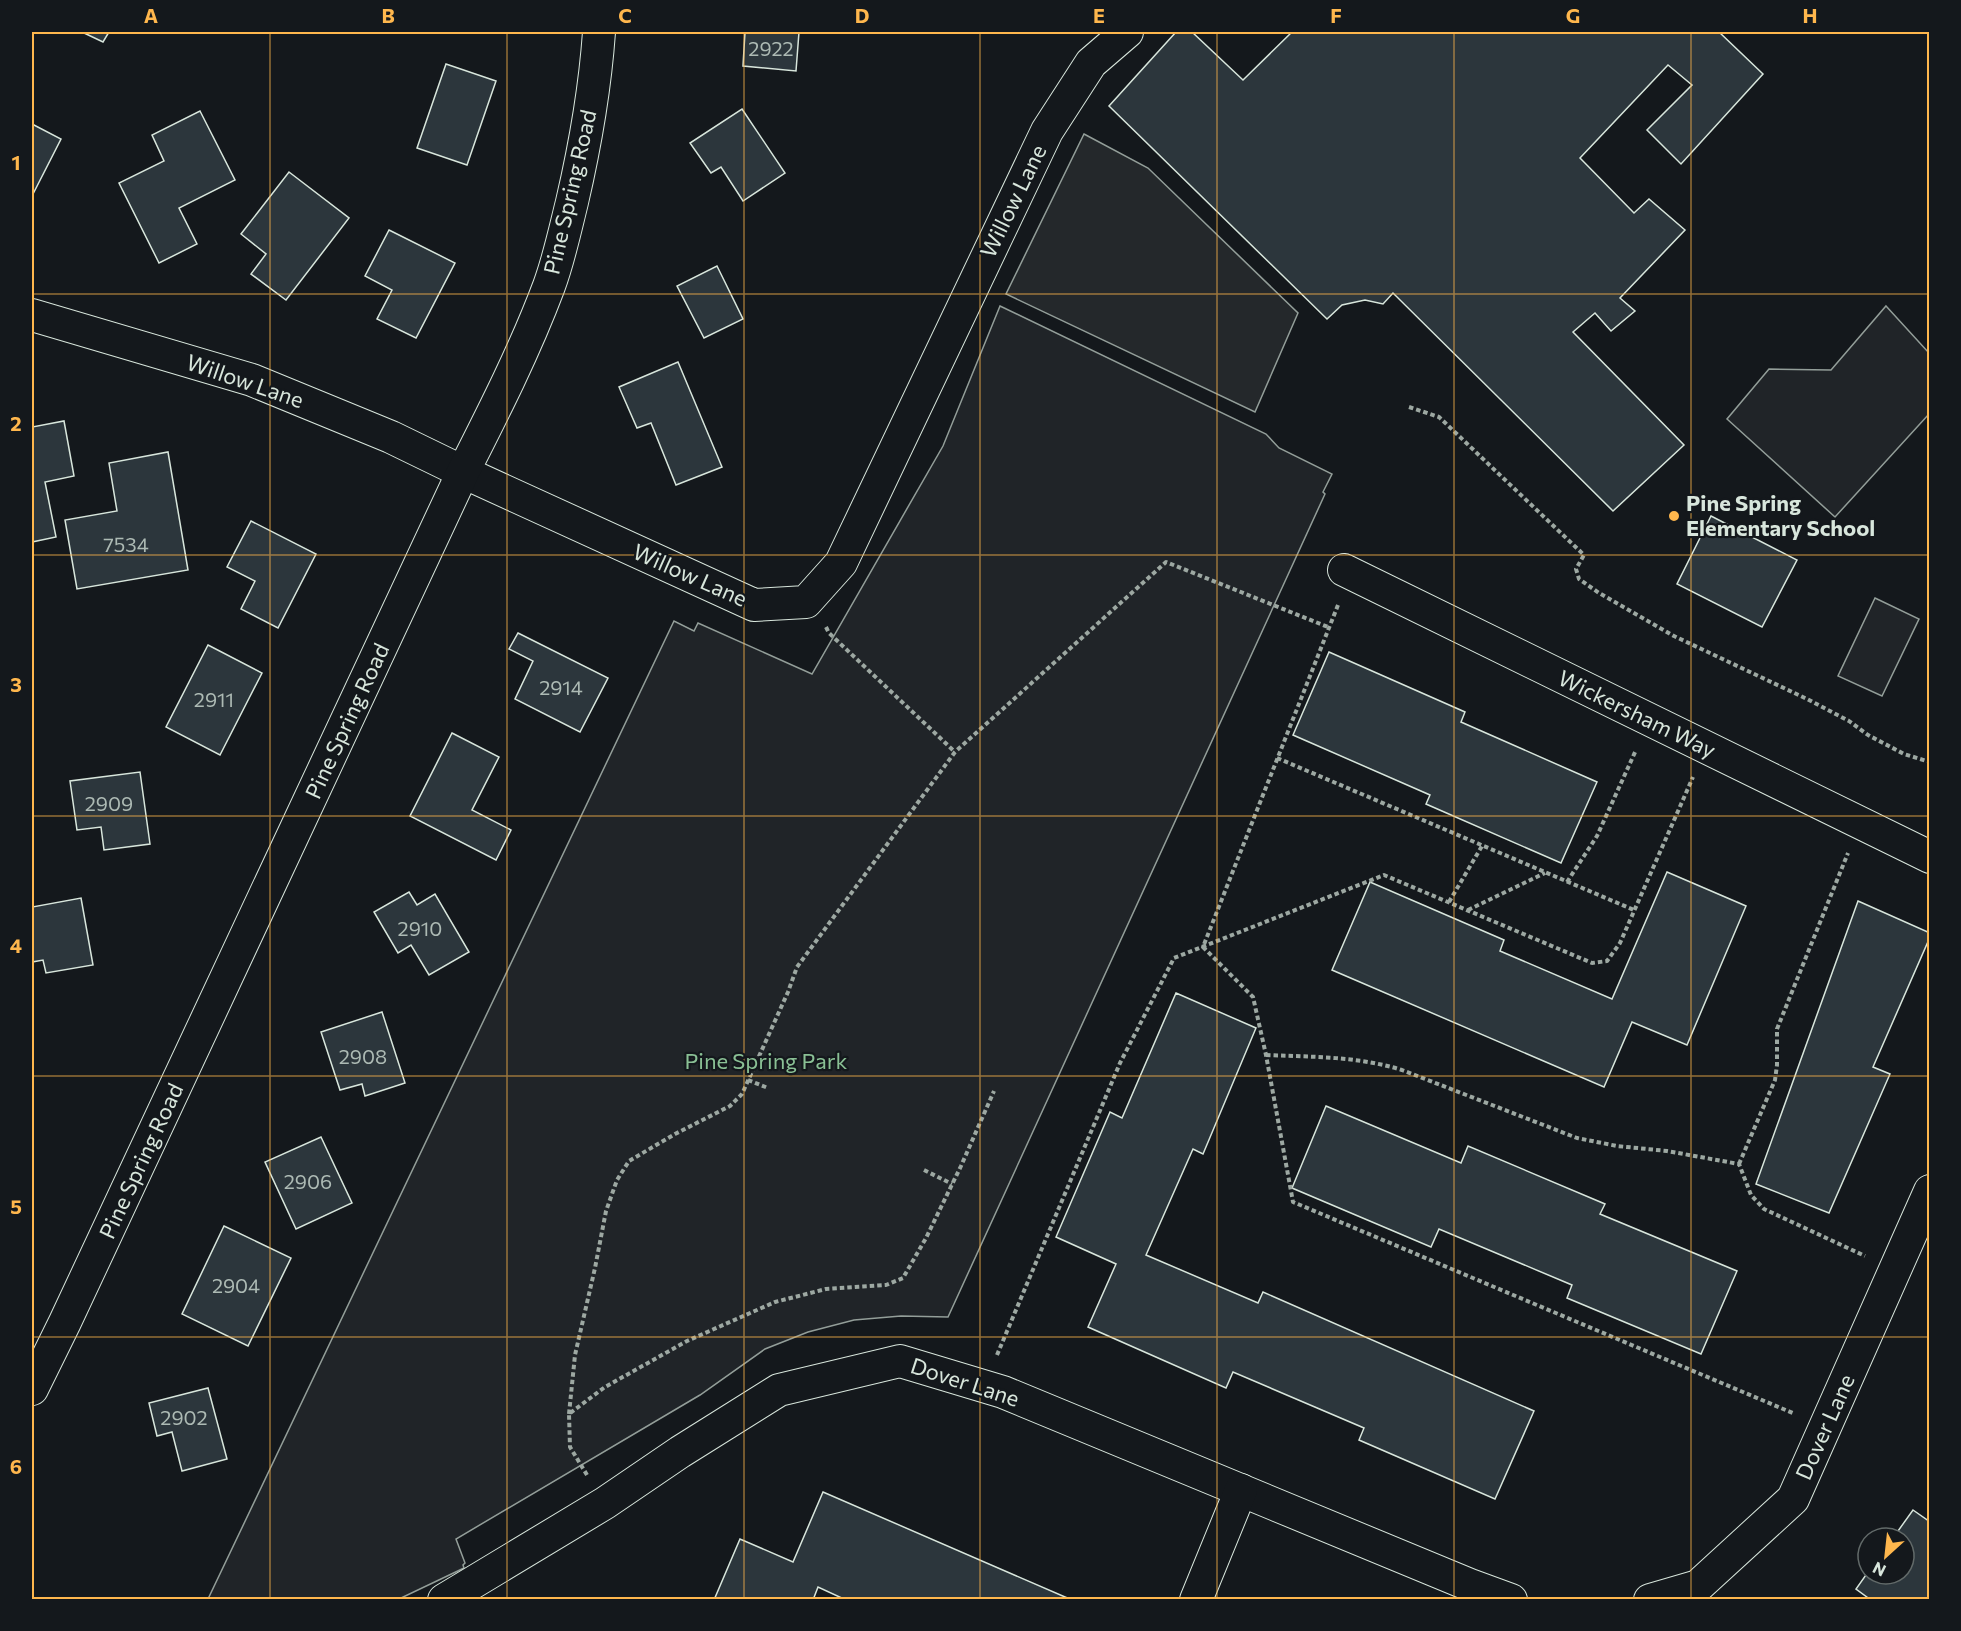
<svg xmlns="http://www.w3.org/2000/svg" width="1961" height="1631" font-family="Commissioner,sans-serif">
	<rect width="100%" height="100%" fill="#14181c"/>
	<g fill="#202428" stroke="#939e99" stroke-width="1.5">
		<polygon points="1000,306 1266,434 1279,448 1332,474 1323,492 1325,494 948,1317 901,1316 854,1320 808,1332 765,1349 700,1395 456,1539 465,1563 463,1565 464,1568 399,1599 208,1599 674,621 694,631 698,623 812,674 943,446"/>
		<polygon points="1886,306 1929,353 1929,414 1835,517 1727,419 1769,369 1831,370"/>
		<polygon points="1875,598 1919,619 1882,696 1838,676"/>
	</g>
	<polygon fill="#24282b" stroke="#939e99" stroke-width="1.5" points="1084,134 1148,168 1298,313 1255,412 1006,294"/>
	<g fill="#2c363c" stroke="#d8e6dc" stroke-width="1.5">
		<polygon points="82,32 109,32 103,42"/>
		<polygon points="745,32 799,32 796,71 743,66"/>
		<polygon points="1176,32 1192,32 1243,80 1292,32 1719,32 1763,74 1681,164 1647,130 1692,85 1668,65 1580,158 1634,213 1649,199 1685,230 1620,298 1635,311 1611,331 1595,313 1573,332 1684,445 1613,511 1393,293 1383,304 1365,300 1342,305 1327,319 1109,106"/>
		<polygon points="446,64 496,81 467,165 417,148"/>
		<polygon points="742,109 785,173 743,201 721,167 711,173 690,143"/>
		<polygon points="200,111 235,180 179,208 197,244 159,263 119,183 164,161 152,135"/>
		<polygon points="32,124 61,139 32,196"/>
		<polygon points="289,172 349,218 286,300 251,274 266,254 241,234"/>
		<polygon points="389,230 455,263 416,338 377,319 392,290 365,276"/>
		<polygon points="717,266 743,319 704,338 677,286"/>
		<polygon points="678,362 722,467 676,485 651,423 637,428 619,387"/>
		<polygon points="64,421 74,476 45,482 56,537 32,542 32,427"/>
		<polygon points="168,452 188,570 77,589 65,520 117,511 109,463"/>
		<polygon points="1711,516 1797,560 1762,627 1677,584"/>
		<polygon points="251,521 316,554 278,628 241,609 255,581 227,567"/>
		<polygon points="518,633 608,678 580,732 515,699 533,661 509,649"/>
		<polygon points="208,645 262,673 220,755 166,727"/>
		<polygon points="1329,652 1465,712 1461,722 1597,782 1561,863 1426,804 1430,795 1293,735"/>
		<polygon points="452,733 499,757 472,810 511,830 496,860 410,816"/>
		<polygon points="140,772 150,844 104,850 101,827 77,830 70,781"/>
		<polygon points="1667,872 1746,906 1687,1045 1632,1022 1604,1087 1332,970 1370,882 1504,940 1500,951 1612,999"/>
		<polygon points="409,892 417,905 435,894 469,952 429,975 411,945 398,953 374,912"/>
		<polygon points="81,898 93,965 46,973 43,960 32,962 32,907"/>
		<polygon points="1858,901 1930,933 1930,937 1873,1067 1890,1074 1829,1213 1756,1184"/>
		<polygon points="1176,993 1256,1028 1203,1154 1193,1149 1146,1255 1258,1303 1263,1292 1534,1411 1495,1499 1359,1440 1364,1428 1233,1372 1226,1388 1088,1327 1116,1264 1056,1237 1110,1112 1122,1118"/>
		<polygon points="382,1012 405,1083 365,1096 362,1084 340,1090 321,1032"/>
		<polygon points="1326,1106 1461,1163 1468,1146 1605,1204 1600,1214 1737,1271 1701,1354 1567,1298 1572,1285 1439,1229 1431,1247 1292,1188"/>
		<polygon points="321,1137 352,1203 296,1229 265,1162"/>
		<polygon points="224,1226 291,1258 248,1346 182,1314"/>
		<polygon points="208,1388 227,1459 182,1471 172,1432 157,1436 149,1403"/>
		<polygon points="823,1492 1072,1600 846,1600 818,1587 813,1600 714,1600 740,1539 793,1562"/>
		<polygon points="1913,1510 1930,1522 1930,1600 1871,1600 1856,1589 1868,1572 1868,1574 1904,1574 1904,1538 1893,1538"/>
	</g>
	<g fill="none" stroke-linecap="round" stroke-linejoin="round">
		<g stroke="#d8e6dc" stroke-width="34">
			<g id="street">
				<polyline points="32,315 252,380 391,437 463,472 754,605 806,602 841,563 1047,131 1091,63 1127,32"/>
				<polyline points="1344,570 1930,857"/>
				<path d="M32,1389L65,1322L463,472C494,411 525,350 549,286C559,259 565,230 572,202C585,146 595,89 599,32"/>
				<polyline points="444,1600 605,1503 680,1452 779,1390 900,1361 1003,1392 1470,1585 1511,1600"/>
				<polyline points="1196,1600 1241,1490"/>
				<polyline points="1650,1600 1698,1586 1793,1499 1930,1191"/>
			</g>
		</g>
		<g stroke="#9da8a2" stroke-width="4" stroke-dasharray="4.5 3" stroke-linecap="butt">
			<polyline points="1409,407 1439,417 1584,555 1576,569 1579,579 1599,593 1674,636 1807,699 1849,721 1868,735 1904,754 1930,762"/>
			<polyline points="1338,605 1203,947 1253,997 1266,1055 1293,1202 1795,1414"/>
			<polyline points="826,627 829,633 955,752"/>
			<polyline points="1277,758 1634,910"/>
			<polyline points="1567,882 1597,836 1636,750"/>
			<polyline points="1449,902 1482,846"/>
			<polyline points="1468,910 1545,873"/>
			<path d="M1266,1055C1312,1057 1357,1056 1402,1070L1577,1138L1617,1146L1667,1151L1739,1164L1751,1195L1764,1209L1865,1256"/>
			<polyline points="748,1080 768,1088"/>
			<polyline points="1739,1164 1775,1080 1777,1065 1777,1029 1848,853"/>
			<polyline points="924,1170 952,1184"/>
			<polyline points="997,1355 1120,1063 1174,958 1384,875 1592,963 1607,961 1620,943 1693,777"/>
			<polyline points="569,1414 575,1355 595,1268 606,1211 617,1180 629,1161 675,1134 730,1106 742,1094 788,992 797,967 955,752 1166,562 1328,627"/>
			<polyline points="587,1475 570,1447 569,1414 605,1387 687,1341 775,1302 826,1289 886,1285 903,1278 926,1238 961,1166 994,1091"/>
		</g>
		<use href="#street" stroke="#14181c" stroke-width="32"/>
	</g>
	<path fill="none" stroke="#ffb74d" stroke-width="1.5" stroke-opacity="0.55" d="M270,32V1600M507,32V1600M744,32V1600M980,32V1600M1217,32V1600M1454,32V1600M1691,32V1600M32,294H1930M32,555H1930M32,816H1930M32,1076H1930M32,1337H1930"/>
	<circle fill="#ffb74d" stroke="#14181c" stroke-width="2" cx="1674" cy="516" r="6"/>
	<g text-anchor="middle" stroke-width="4.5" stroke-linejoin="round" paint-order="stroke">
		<g font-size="20" fill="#adbab4">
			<text x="771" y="56">2922</text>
			<text x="126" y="552">7534</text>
			<text x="561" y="695">2914</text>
			<text x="214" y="707">2911</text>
			<text x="109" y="811">2909</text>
			<text x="420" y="936">2910</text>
			<text x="363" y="1064">2908</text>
			<text x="308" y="1189">2906</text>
			<text x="236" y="1293">2904</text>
			<text x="184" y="1425">2902</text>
		</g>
		<g font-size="22" fill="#d8e6dc" stroke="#14181c">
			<text transform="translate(570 192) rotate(-77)" y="8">Pine Spring Road</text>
			<text transform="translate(1013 201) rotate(-64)" y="8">Willow Lane</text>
			<text transform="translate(245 381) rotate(19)" y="8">Willow Lane</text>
			<text transform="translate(690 575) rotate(24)" y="8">Willow Lane</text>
			<text transform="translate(1637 714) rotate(26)" y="8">Wickersham Way</text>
			<text transform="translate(347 721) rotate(-65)" y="8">Pine Spring Road</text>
			<text transform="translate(141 1161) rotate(-65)" y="8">Pine Spring Road</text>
			<text transform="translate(965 1382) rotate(18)" y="8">Dover Lane</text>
			<text transform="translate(1825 1427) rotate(-66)" y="8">Dover Lane</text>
		</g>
		<g font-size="22" font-weight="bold" fill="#d8e6dc" stroke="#14181c" text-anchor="start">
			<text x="1686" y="511">Pine Spring<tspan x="1686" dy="25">Elementary School</tspan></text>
		</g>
		<g font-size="22" fill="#8ac095" stroke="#14181c">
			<text x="766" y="1069">Pine Spring Park</text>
		</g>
	</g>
	<rect width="1961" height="1631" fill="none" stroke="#14181c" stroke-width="66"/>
	<g transform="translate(1886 1556) rotate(207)"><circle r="28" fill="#14181c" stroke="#626a69" stroke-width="1.5"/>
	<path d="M0-4.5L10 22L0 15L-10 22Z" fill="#ffb74d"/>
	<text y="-9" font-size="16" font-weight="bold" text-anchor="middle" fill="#d8e6dc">N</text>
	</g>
	<rect x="33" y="33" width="1895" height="1565" fill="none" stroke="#ffb74d" stroke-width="2"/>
	<g font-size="20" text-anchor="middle" font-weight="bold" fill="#ffb74d">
		<text x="151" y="23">A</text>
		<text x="388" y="23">B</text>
		<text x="625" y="23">C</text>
		<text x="862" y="23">D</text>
		<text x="1099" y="23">E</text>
		<text x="1336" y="23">F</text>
		<text x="1573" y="23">G</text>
		<text x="1810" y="23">H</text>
		<text x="16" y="170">1</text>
		<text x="16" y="431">2</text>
		<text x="16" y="692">3</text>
		<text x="16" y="953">4</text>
		<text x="16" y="1214">5</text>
		<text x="16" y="1474">6</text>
	</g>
</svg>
